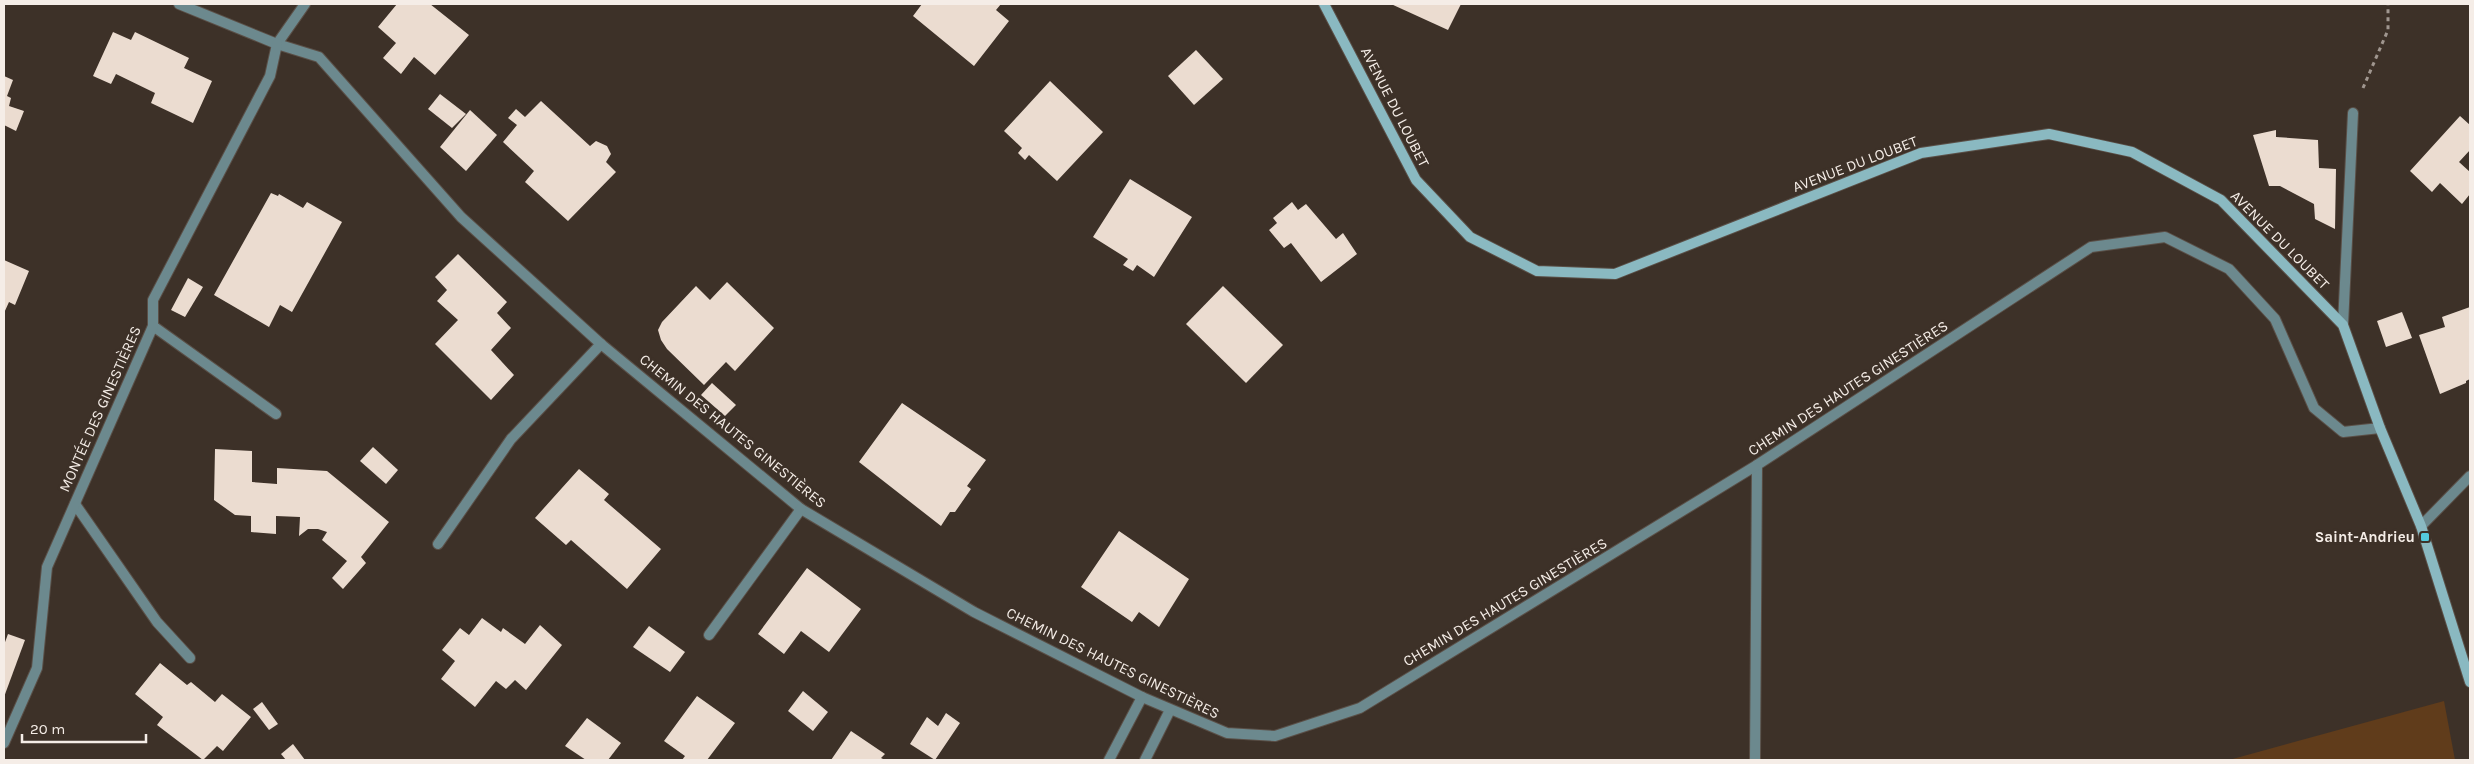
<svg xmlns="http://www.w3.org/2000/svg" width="2474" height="764" font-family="Karla,sans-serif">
	<rect width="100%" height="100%" fill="#3d3128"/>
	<polygon fill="#603c1b" points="2444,701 2455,760 2229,760"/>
	<g fill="#ebdcd0">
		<polygon points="397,4 430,4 469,35 435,75 414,57 401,74 383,58 396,43 378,27"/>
		<polygon points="922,4 1001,4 996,10 1009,21 974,66 913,16"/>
		<polygon points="1391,4 1461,4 1448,30"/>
		<polygon points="113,32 131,40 135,32 189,58 184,68 212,81 193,123 151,103 155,93 116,74 111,84 93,76"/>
		<polygon points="1196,50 1223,79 1194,105 1168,76"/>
		<polygon points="4,76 13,80 7,96 11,98 9,106 24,111 16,131 4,125"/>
		<polygon points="1050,81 1103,132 1057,181 1029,155 1025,160 1018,153 1022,148 1004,131"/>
		<polygon points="440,94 466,114 452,128 428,109"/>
		<polygon points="541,101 590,146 596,141 607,146 611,154 606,162 616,172 568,221 525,182 534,171 503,142 517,125 508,118 516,109 525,117"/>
		<polygon points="470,110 497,135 466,171 440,147"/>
		<polygon points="2460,116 2470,125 2470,150 2459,162 2470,172 2470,194 2462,204 2440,183 2432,192 2410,171"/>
		<polygon points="2276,130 2276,137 2318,140 2319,168 2336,169 2335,229 2315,219 2314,204 2280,186 2269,186 2253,135"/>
		<polygon points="1130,179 1192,217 1154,277 1137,265 1133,271 1123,265 1128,259 1093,237"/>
		<polygon points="271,193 278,196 279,194 303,208 307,202 342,222 292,312 280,305 269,327 214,295"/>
		<polygon points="1292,202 1298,210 1306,204 1336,239 1343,233 1357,254 1321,282 1291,243 1284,248 1269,230 1277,223 1273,218"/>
		<polygon points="458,254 507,302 497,313 511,328 491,350 514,375 491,400 435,344 458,320 437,301 447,290 435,277"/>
		<polygon points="4,260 29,271 15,305 9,302 4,313"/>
		<polygon points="188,278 203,287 185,317 171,310"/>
		<polygon points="727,282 774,328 735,371 726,362 704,385 667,349 661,340 658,330 662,322 696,286 710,300"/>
		<polygon points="1223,286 1283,345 1246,383 1186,324"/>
		<polygon points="2470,307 2470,379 2466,381 2466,383 2440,394 2419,335 2445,327 2442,317"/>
		<polygon points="2402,312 2412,338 2386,347 2377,321"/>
		<polygon points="712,383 736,405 725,416 701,395"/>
		<polygon points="902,403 986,460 967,486 971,489 955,512 950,512 941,526 859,462"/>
		<polygon points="373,447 398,470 386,484 360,461"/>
		<polygon points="215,449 252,451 252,482 277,484 277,468 327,471 389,522 361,557 366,563 343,589 332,578 347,561 322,540 327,532 318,529 308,529 299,536 300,517 276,516 276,534 251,532 251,516 235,515 214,500"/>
		<polygon points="579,469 609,494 604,500 661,549 627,589 571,540 566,545 535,518"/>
		<polygon points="1119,531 1189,579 1159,627 1139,612 1132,622 1081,587"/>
		<polygon points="807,568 861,609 829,652 801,631 784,654 758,634"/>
		<polygon points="482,618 501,632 503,628 525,644 540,625 562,645 526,690 515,680 506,689 496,681 475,707 441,679 455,661 442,650 460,628 469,635"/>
		<polygon points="649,626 685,652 670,672 633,647"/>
		<polygon points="8,634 25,640 4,697 4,645"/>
		<polygon points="160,663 187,685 191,682 215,702 222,694 251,717 223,751 217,746 203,760 157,725 163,717 135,694"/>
		<polygon points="803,691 828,712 813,731 788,711"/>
		<polygon points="697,696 735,723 707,760 682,760 685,756 664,741"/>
		<polygon points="262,702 278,724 269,730 253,709"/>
		<polygon points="946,713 960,723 935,760 910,744 927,717 938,726"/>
		<polygon points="587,718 621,743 608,760 586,760 565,746"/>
		<polygon points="851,731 885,754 881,758 885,760 831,760"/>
		<polygon points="293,744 305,760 286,760 281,754"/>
	</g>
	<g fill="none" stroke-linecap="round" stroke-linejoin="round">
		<g stroke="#5a4f47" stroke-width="12">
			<g id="lane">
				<polyline points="277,44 305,4"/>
				<polyline points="153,326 276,414"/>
				<polyline points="75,504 157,622 190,658"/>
				<polyline points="438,544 511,439 601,344"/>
				<polyline points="1109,760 1142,697"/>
				<polyline points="1145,760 1170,710"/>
				<polyline points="1755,760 1757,465"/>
			</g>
		</g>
		<g stroke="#5a4f47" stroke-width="12">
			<g id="street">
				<polyline points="179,4 277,44 319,57 461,217 601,344 801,509 974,612 1142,697 1227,733 1275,736 1360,708 1757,465 2091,247 2165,237 2229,269 2275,319 2314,408 2343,432 2380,428"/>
				<polyline points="2343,325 2353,113"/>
				<polyline points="2421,526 2470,476"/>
				<polyline points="709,635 801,509"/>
				<polyline points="4,743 37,668 47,567 153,326 153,300 270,76 277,44"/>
			</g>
		</g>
		<g stroke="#5a4f47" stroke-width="12">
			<polyline id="secondary" points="1324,4 1416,180 1470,237 1537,271 1615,274 1921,153 2049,134 2132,152 2221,200 2343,325 2380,428 2421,526 2470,682"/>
		</g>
		<polyline stroke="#a0968f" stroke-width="3" stroke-dasharray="4 4" stroke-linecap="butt" points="2363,88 2388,30 2388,4"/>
		<use href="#lane" stroke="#6c898e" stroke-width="10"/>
		<use href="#street" stroke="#6c898e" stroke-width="10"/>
		<use href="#secondary" stroke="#8ab9c1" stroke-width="10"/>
	</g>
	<rect fill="#54cadd" stroke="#3d3128" stroke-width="2" x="2420" y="532" width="10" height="10" rx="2.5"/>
	<g text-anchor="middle" stroke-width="5" stroke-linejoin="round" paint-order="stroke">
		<g font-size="15" fill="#f5ede7" stroke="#3d3128">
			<text transform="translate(1395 107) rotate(63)" y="5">AVENUE DU LOUBET</text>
			<text transform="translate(1855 164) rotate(-21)" y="5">AVENUE DU LOUBET</text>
			<text transform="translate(2280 240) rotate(45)" y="5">AVENUE DU LOUBET</text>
			<text transform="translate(1848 388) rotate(-33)" y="5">CHEMIN DES HAUTES GINESTIÈRES</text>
			<text transform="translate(100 409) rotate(-66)" y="5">MONTÉE DES GINESTIÈRES</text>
			<text transform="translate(733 431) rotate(39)" y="5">CHEMIN DES HAUTES GINESTIÈRES</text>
			<text transform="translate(1505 602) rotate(-31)" y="5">CHEMIN DES HAUTES GINESTIÈRES</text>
			<text transform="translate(1113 663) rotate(26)" y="5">CHEMIN DES HAUTES GINESTIÈRES</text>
		</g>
		<g font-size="15" font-weight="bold" fill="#f5ede7" stroke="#3d3128" text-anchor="end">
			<text x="2415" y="542">Saint-Andrieu</text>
		</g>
	</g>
	<rect width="2474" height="764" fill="none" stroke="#f5ede7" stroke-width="10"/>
	<path d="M22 734v8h124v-8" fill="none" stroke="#f5ede7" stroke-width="2.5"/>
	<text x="30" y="734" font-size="15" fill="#f5ede7" stroke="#3d3128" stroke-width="4" paint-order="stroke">20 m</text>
</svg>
